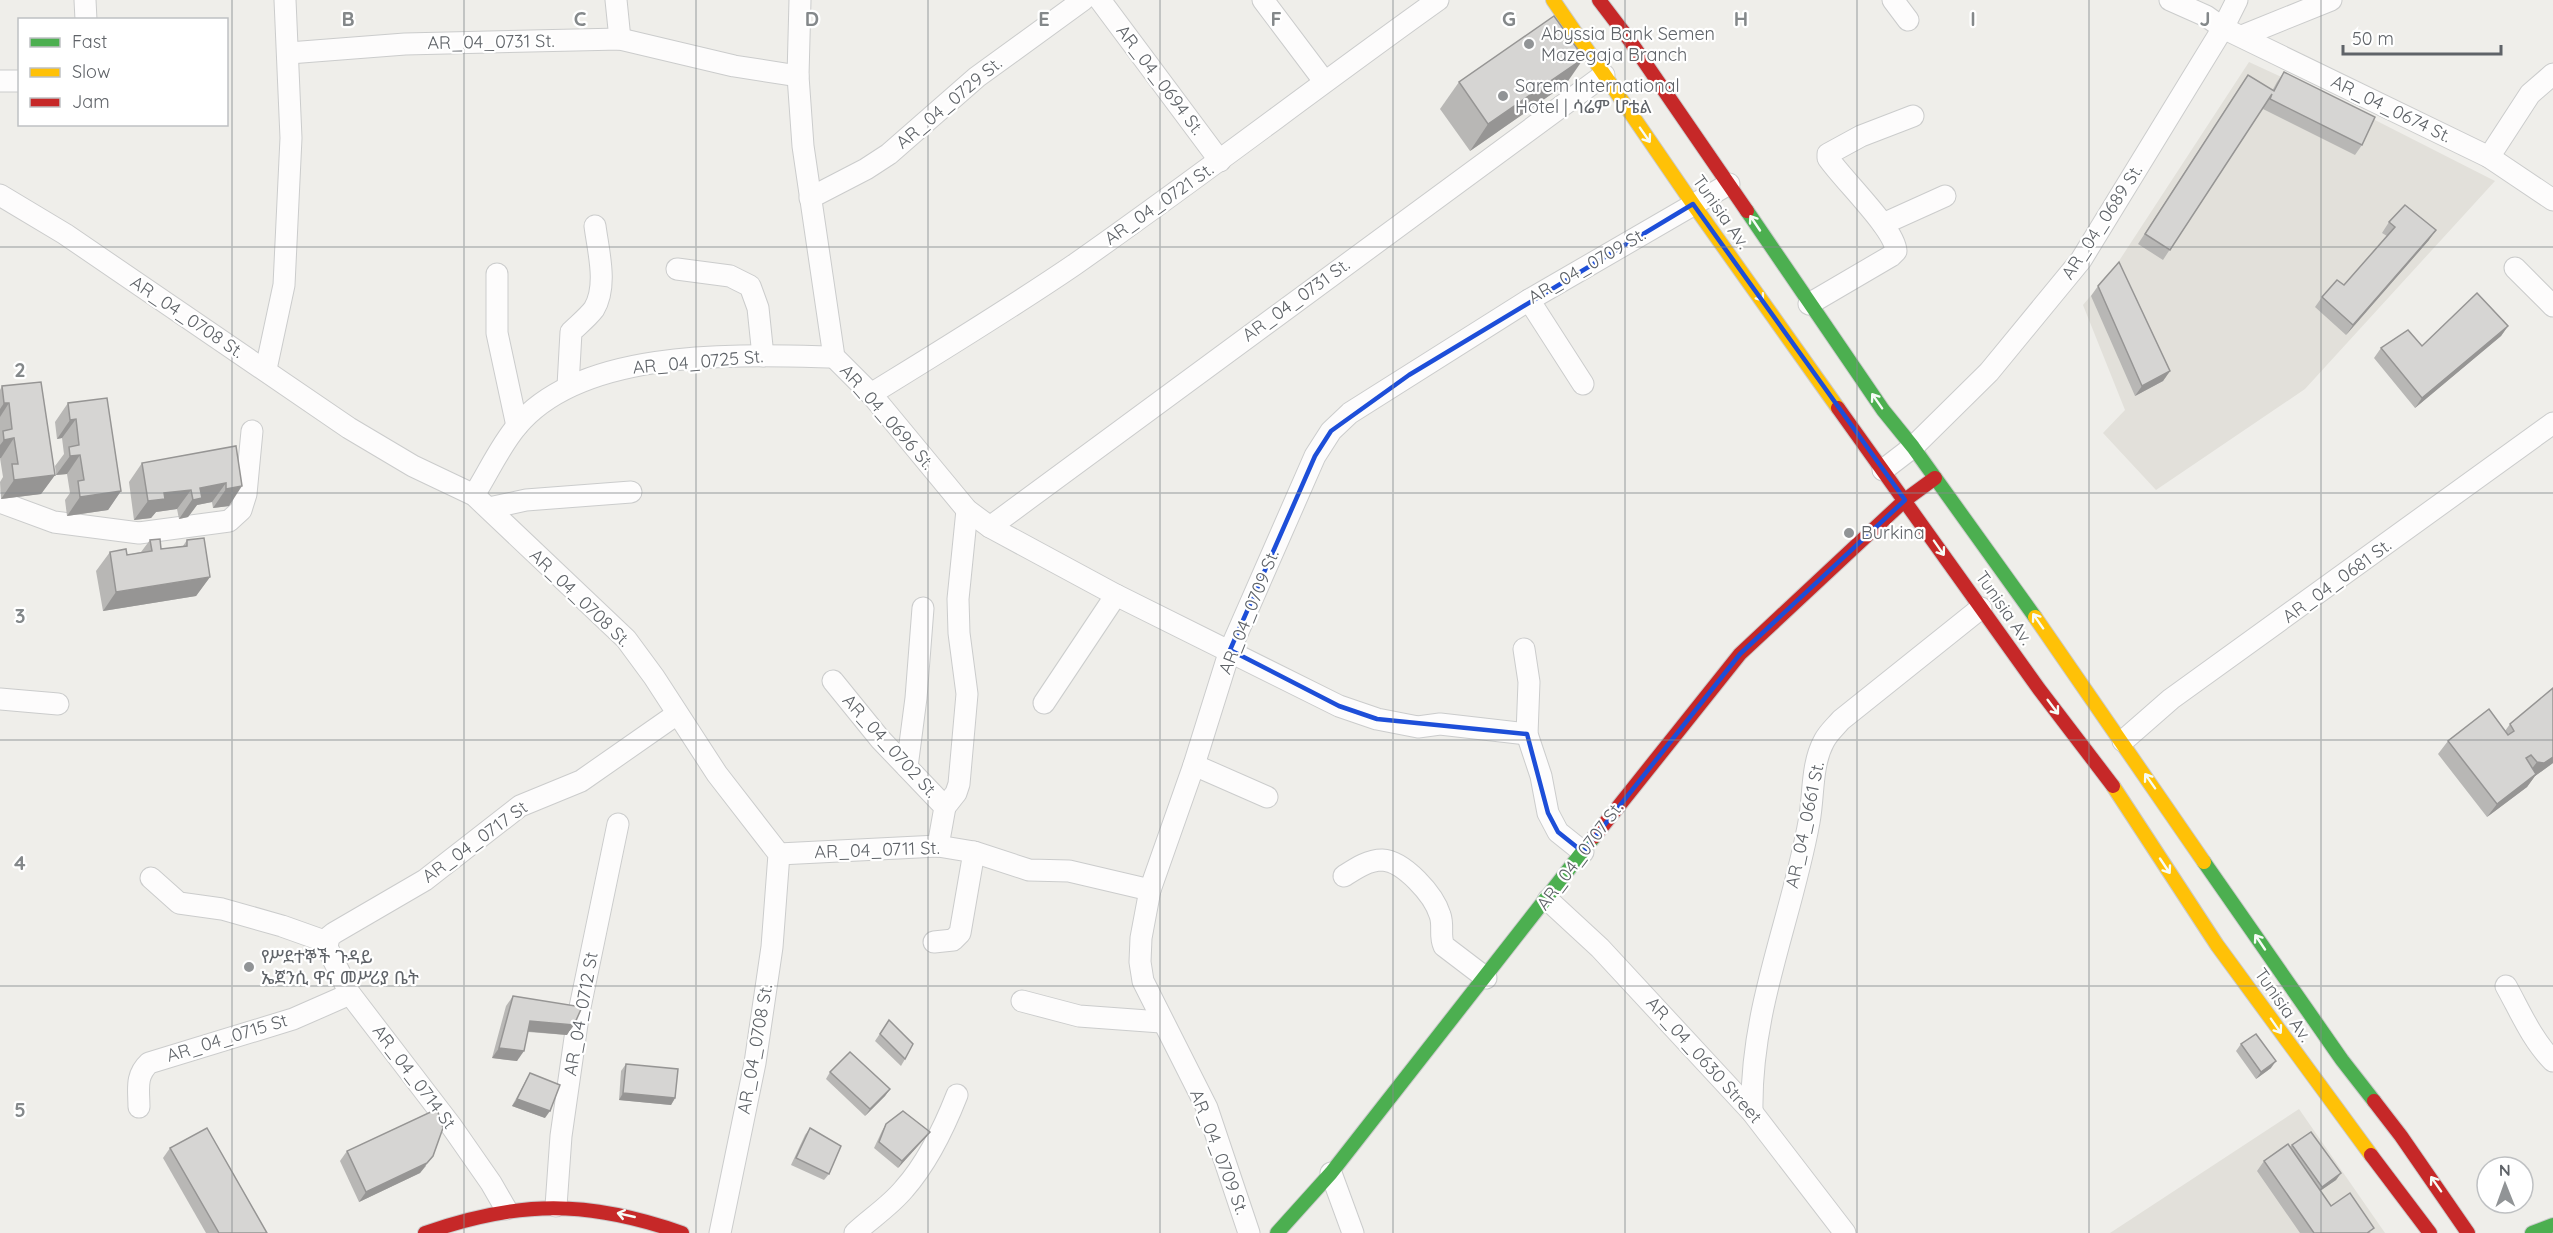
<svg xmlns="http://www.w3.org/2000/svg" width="2553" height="1233" font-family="Quicksand,'Noto Sans Ethiopic',sans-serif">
	<rect width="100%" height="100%" fill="#efeeea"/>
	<g fill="#e2e0da">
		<polygon points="2249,62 2373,119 2495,181 2305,389 2156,490 2103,433 2125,410 2083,305 2115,267"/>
		<polygon points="2299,1109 2385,1233 2110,1233"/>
	</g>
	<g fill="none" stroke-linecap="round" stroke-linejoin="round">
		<g stroke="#cbcccc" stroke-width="23">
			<g id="street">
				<polyline points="85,0 86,20"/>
				<polyline points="616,0 620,39"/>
				<polyline points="800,0 798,76 803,146 834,357 871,394 967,510 990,527 1116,595 1339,706 1377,719 1418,727 1440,724 1527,734"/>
				<polyline points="1100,0 1220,161"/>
				<polyline points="1263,0 1324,81"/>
				<polyline points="1893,0 1908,20"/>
				<polyline points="2170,0 2206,16 2223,28 2489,157 2553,200"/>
				<polyline points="2242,36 2331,0"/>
				<polyline points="289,53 405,44 620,39 734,66 798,76"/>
				<polyline points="0,81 20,81"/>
				<polyline points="2489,157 2530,94 2553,74"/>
				<polyline points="0,195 65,234 349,428 413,466 474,495 626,639 654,677 717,774 779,854 772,947 755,1063 720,1233"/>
				<polyline points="810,198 866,169 889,154 977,77 1083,0"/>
				<polyline points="1883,224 1945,196"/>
				<polyline points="2515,268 2553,306"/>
				<polyline points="677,269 730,276 750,286 758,308 763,356"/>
				<polyline points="497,274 497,333 517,426"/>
				<polyline points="1529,300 1583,384"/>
				<path d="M1809,304L1891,256L1896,251C1895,229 1843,180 1828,158V154L1861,136L1913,116"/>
				<polyline points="266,369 284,285 291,138 285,0"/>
				<path d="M568,386L571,332C578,325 588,317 594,309C608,286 598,250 595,226"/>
				<path d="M871,394C939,352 1008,310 1074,265C1197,179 1316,87 1438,0"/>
				<polyline points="1883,470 1913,447 1989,372 2081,260 2223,28 2237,0"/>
				<path d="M474,495C488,473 500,446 517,426C583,347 740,355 834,357"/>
				<polyline points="0,502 54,522 139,533 229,521 241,510 246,494 252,431"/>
				<polyline points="489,508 526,500 631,492"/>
				<polyline points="990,527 1604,75"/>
				<polyline points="1524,649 1529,682 1527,734 1541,776 1548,813 1558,832 1583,852"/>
				<polyline points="833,681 880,739 945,807 938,846"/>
				<polyline points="0,699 58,704"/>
				<polyline points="1044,703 1116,595"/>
				<polyline points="2123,741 2171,699 2553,423"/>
				<polyline points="1194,765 1267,797"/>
				<polyline points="907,767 916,698 923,608"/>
				<polyline points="945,807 956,793 959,784 967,694 959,633 958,599 967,510"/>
				<polyline points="779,854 938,846 974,852 1029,870 1069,871 1150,890"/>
				<path d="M1344,876C1355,869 1368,860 1382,860C1404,861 1434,895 1440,915C1444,926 1439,936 1444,946L1486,978"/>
				<polyline points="151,878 179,903 222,909 282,926 327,942"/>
				<polyline points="1548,900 1600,948 1752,1112 1845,1233"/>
				<polyline points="934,942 953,940 960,933 974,852"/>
				<path d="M2506,986C2520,1011 2532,1040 2553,1061"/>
				<polyline points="1022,1001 1079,1016 1161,1022"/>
				<path d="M139,1107C139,1090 135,1076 149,1063L293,1019L350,994"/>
				<path d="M1752,1112C1750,1009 1791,921 1809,822C1814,796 1811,765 1824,741C1828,733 1835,727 1841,720L1981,608"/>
				<polyline points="1331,1173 1353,1233"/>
				<polyline points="556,1206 561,1136 578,1017 618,824"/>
				<polyline points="506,1209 491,1183 452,1127 350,994 327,947 329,937 334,933 425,880 520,806 581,781 677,714"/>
				<path d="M855,1233C871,1218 890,1206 904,1189C928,1162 944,1128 957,1095"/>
				<polyline points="1249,1233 1207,1108 1143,981 1140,962 1141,938 1150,890 1194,765 1230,650 1315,456 1331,431 1350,413 1529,300 1729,184"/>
			</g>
		</g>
		<g stroke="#cacacb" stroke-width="16">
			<g id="fast">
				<polyline points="1747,211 1883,410 1913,447 2035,617"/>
				<polyline points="2204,862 2342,1060 2374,1101"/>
				<polyline points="1277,1233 1331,1173 1594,837"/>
				<polyline points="2532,1233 2553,1225"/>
			</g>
		</g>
		<g stroke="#cacacb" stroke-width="16">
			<g id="slow">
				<polyline points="1553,0 1693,204 1838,408"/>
				<polyline points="2035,617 2204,862"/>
				<polyline points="2113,786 2217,945 2371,1155"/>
			</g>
		</g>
		<g stroke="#cacacb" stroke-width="16">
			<g id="jam">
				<polyline points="1599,0 1628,38 1747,211"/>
				<polyline points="1838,408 2039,689 2113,786"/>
				<polyline points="1594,837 1740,654 1905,500 1935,478"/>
				<polyline points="2374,1101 2401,1136 2468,1233"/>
				<polyline points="2371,1155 2430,1233"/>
				<path d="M425,1233C519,1200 588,1200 682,1233"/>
			</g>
		</g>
		<use href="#street" stroke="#fdfcfc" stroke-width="21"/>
		<use href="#fast" stroke="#4caf50" stroke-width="14"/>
		<use href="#slow" stroke="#ffc107" stroke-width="14"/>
		<use href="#jam" stroke="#c62828" stroke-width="14"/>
	</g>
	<g fill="#b8b7b5">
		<polygon points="2284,72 2362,145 2355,155 2263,109 2264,106 2163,260 2138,244 2241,85 2272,91 2277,82"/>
		<polygon points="1459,82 1566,84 1470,151 1440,109"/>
		<polygon points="2389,222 2429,240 2346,335 2315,307 2322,297 2344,285 2387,236 2382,233"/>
		<polygon points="2098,286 2170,371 2163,381 2135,396 2091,296"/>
		<polygon points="2508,326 2501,336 2415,408 2374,358 2381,348 2422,346"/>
		<polygon points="2,386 55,475 41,494 1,499 0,482 3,477 0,458 0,390"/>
		<polygon points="68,403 121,491 108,510 67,516 65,500 70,493 67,474 56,475 55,466 64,454 62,438 57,439 55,422"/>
		<polygon points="236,446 229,506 213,508 212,502 197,505 188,517 179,519 177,509 156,512 151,518 134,520 129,482 142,463"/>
		<polygon points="150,540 161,549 183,546 187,540 210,577 196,596 103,611 96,571 110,552 127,555 141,552"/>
		<polygon points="2553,688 2553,763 2535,776 2527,787 2487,817 2438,754 2448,741 2505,731 2510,724"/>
		<polygon points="513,996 567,1035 528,1032 517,1061 492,1058 506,1006"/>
		<polygon points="889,1020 905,1059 901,1066 875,1041"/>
		<polygon points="2241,1044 2271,1068 2256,1079 2236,1051"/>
		<polygon points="626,1064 675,1098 671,1105 619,1100 621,1071"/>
		<polygon points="830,1072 890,1089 885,1096 865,1116 826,1079"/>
		<polygon points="530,1073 545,1118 512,1106 526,1080"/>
		<polygon points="886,1124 925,1138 898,1168 874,1148 882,1131"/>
		<polygon points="810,1128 829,1174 824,1180 791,1165 805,1135"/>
		<polygon points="2292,1145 2341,1173 2336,1180 2320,1191 2331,1206 2371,1233 2300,1233 2257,1171 2264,1161 2290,1147"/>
		<polygon points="170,1148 267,1233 206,1233 163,1158"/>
		<polygon points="347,1151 426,1166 420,1173 359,1202 340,1161"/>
	</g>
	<g fill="#969594">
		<polygon points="1584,58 1566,84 1470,151 1488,124"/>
		<polygon points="2436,230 2429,240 2346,335 2353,325"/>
		<polygon points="2508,326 2501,336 2415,408 2422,398"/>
		<polygon points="2170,371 2163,381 2135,396 2142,386"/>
		<polygon points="4,403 9,403 0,417 0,409"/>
		<polygon points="76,419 62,438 57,439 70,420"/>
		<polygon points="14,438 1,458 0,458 0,445 4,440"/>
		<polygon points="80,455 67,474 56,475 70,456"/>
		<polygon points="55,475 41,494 1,499 14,480"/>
		<polygon points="226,483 212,502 197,505 188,517 179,519 200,488"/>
		<polygon points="242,486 229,506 213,508 226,489"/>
		<polygon points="191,490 177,509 156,512 151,518 134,520 148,501 164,493"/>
		<polygon points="121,491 108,510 67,516 80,497"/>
		<polygon points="210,577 196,596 103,611 116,592"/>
		<polygon points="2553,757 2553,763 2535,776 2527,787 2487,817 2497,804 2527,775 2537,762"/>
		<polygon points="530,1021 574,1025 567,1035 523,1031"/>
		<polygon points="499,1048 524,1051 517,1061 492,1058"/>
		<polygon points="2276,1061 2271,1068 2256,1079 2261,1072"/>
		<polygon points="890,1089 885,1096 865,1116 870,1109"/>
		<polygon points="623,1093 675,1098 671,1105 619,1100"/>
		<polygon points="517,1099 550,1111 545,1118 512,1106"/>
		<polygon points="930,1132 925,1138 898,1168 902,1161"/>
		<polygon points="433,1156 420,1173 359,1202 366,1192"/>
		<polygon points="2341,1173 2336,1180 2317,1193 2322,1187"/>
	</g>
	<g fill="#d6d5d3" stroke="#969594" stroke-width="1.5">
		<polygon points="1554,16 1584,58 1488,124 1459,82"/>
		<polygon points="2284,72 2375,117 2362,145 2270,99 2272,94 2170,250 2145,234 2248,75 2274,91"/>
		<polygon points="2405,205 2436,230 2353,325 2322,297 2337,280 2344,285 2395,227 2389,222"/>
		<polygon points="2119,262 2170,371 2142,386 2098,286"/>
		<polygon points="2477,293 2508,326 2422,398 2381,348 2408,330 2422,346"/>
		<polygon points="41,382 55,475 14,480 12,464 18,464 14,438 4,440 3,431 12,429 9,403 4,403 2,386"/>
		<polygon points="107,398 121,491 80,497 78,481 84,480 80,455 70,456 69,447 79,445 76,419 70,420 68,403"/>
		<polygon points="236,446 242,486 226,489 226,483 200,488 202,498 193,500 191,490 164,493 165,499 148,501 142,463"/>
		<polygon points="204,538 210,577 116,592 110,552 126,549 127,555 152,551 150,540 160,539 161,549 187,546 187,540"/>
		<polygon points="2553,688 2553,757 2544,763 2537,762 2531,755 2526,758 2536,774 2497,804 2448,741 2489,709 2508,735 2514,731 2510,724"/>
		<polygon points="513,996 582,1007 574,1025 530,1021 524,1051 499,1048"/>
		<polygon points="889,1020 913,1044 905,1059 880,1034"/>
		<polygon points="2256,1034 2276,1061 2261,1072 2241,1044"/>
		<polygon points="850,1052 890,1089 870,1109 830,1072"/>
		<polygon points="626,1064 678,1069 675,1098 623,1093"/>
		<polygon points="530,1073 560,1085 550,1111 517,1099"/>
		<polygon points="437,1109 443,1128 433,1156 427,1163 366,1192 347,1151"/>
		<polygon points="903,1111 930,1132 902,1161 879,1142 886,1124"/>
		<polygon points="207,1128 267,1233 219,1233 170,1148"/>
		<polygon points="810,1128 841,1146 829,1174 796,1158"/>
		<polygon points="2311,1132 2341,1173 2322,1187 2292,1145"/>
		<polygon points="2288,1144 2331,1206 2350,1193 2374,1228 2367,1233 2314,1233 2264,1161"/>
	</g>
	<defs><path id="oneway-shaft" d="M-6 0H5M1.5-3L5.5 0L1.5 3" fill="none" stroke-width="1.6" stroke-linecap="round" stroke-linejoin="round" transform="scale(1.5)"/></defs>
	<g stroke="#f6fbf6">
		<use href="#oneway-shaft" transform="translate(1645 135) rotate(55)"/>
		<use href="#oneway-shaft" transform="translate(1755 223) rotate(-124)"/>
		<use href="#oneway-shaft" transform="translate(1758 294) rotate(54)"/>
		<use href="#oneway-shaft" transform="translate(1877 401) rotate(-125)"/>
		<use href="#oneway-shaft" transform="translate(1939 548) rotate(55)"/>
		<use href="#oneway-shaft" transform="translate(2038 621) rotate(-125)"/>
		<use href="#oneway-shaft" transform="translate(2053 707) rotate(53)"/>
		<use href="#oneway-shaft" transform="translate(2150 781) rotate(-125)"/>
		<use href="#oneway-shaft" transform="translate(2165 866) rotate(56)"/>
		<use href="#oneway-shaft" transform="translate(2260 942) rotate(-124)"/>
		<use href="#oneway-shaft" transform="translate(2276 1026) rotate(55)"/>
		<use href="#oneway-shaft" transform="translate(2436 1184) rotate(-125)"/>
		<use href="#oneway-shaft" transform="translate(626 1215) rotate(-167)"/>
	</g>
	<path fill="none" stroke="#1d4ed8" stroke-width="4.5" stroke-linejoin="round" d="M1693,204L1905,500L1740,654L1583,852L1558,832L1548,813L1527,734L1377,719L1339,706L1230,650L1315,456L1331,431L1409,375Z"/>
	<path fill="none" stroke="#84888a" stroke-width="1.5" stroke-opacity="0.55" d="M232,0V1233M464,0V1233M696,0V1233M928,0V1233M1160,0V1233M1393,0V1233M1625,0V1233M1857,0V1233M2089,0V1233M2321,0V1233M0,247H2553M0,493H2553M0,740H2553M0,986H2553"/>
	<g fill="#919496" stroke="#fff" stroke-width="2">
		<circle cx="1529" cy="44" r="6"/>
		<circle cx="1503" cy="96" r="6"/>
		<circle cx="1849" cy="533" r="6"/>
		<circle cx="249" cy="967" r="6"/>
	</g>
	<g text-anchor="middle" stroke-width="4.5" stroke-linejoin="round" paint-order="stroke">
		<g font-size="18" fill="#5f6368" stroke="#fff" text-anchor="start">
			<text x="1541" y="40">Abyssia Bank Semen<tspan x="1541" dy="21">Mazegaja Branch</tspan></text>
			<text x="1515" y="92">Sarem International<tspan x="1515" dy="21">Hotel | ሳሬም ሆቴል</tspan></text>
			<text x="1861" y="539">Burkina</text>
			<text x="261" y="963">የሥደተኞች ጉዳይ<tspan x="261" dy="21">ኤጀንሲ ዋና መሥሪያ ቤት</tspan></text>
		</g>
		<g font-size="18" fill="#5f6368" stroke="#fff">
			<text transform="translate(491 42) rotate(-1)" y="6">AR_04_0731 St.</text>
			<text transform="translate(1160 80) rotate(53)" y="6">AR_04_0694 St.</text>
			<text transform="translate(949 103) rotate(-40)" y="6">AR_04_0729 St.</text>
			<text transform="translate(2391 109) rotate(26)" y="6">AR_04_0674 St.</text>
			<text transform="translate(1159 204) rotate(-35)" y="6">AR_04_0721 St.</text>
			<text transform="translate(1721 212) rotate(55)" y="6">Tunisia Av.</text>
			<text transform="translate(2102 222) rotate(-57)" y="6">AR_04_0689 St.</text>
			<text transform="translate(1587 266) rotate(-30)" y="6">AR_04_0709 St.</text>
			<text transform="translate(1296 300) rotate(-36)" y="6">AR_04_0731 St.</text>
			<text transform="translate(187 317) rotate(34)" y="6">AR_04_0708 St.</text>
			<text transform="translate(698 362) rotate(-5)" y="6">AR_04_0725 St.</text>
			<text transform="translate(887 417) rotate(49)" y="6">AR_04_0696 St.</text>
			<text transform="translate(2337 581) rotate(-36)" y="6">AR_04_0681 St.</text>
			<text transform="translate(580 598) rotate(44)" y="6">AR_04_0708 St.</text>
			<text transform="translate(2004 608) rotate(55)" y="6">Tunisia Av.</text>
			<text transform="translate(1249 612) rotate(-68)" y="6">AR_04_0709 St.</text>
			<text transform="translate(890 746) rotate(48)" y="6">AR_04_0702 St.</text>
			<text transform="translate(1805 825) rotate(-78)" y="6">AR_04_0661 St.</text>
			<text transform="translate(475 842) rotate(-36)" y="6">AR_04_0717 St</text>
			<text transform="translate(877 850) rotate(-2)" y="6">AR_04_0711 St.</text>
			<text transform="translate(1580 856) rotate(-53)" y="6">AR_04_0707 St.</text>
			<text transform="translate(2283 1005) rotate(55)" y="6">Tunisia Av.</text>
			<text transform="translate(581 1014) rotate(-80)" y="6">AR_04_0712 St</text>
			<text transform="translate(227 1038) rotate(-17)" y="6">AR_04_0715 St</text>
			<text transform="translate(755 1049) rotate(-80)" y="6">AR_04_0708 St.</text>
			<text transform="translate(1704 1060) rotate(48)" y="6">AR_04_0630 Street</text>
			<text transform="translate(414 1077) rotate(53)" y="6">AR_04_0714 St</text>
			<text transform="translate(1219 1152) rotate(69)" y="6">AR_04_0709 St.</text>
		</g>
	</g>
	<g font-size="20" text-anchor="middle" font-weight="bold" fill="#84888a" stroke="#fff" stroke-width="4.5" stroke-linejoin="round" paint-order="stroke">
		<text x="348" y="26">B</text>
		<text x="580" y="26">C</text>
		<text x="812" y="26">D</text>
		<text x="1044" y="26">E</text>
		<text x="1276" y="26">F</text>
		<text x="1509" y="26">G</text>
		<text x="1741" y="26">H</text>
		<text x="1973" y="26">I</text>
		<text x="2205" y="26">J</text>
		<text x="20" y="377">2</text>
		<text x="20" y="623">3</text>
		<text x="20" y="870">4</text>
		<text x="20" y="1117">5</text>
	</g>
	<rect x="18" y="18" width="210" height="108" fill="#ffffff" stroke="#bfc1c3" stroke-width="1.5"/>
	<rect x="30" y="38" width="30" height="9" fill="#4caf50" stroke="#bfc1c3" stroke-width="1.5"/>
	<text x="72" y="48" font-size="18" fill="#5f6368">Fast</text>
	<rect x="30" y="68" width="30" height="9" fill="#ffc107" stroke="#bfc1c3" stroke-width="1.5"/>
	<text x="72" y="78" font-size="18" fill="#5f6368">Slow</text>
	<rect x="30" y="98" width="30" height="9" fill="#c62828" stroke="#bfc1c3" stroke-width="1.5"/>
	<text x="72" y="108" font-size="18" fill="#5f6368">Jam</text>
	<g transform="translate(2505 1185) rotate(359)"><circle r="28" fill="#ffffff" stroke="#bfc1c3" stroke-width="1.5"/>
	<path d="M0-4.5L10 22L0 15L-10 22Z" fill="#919496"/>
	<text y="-9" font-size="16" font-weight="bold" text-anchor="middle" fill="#5f6368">N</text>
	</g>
	<path d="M2343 45v9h158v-9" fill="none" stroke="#5f6368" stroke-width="3"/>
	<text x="2352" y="45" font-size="18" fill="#5f6368" stroke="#ffffff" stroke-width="4.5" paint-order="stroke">50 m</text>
</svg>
